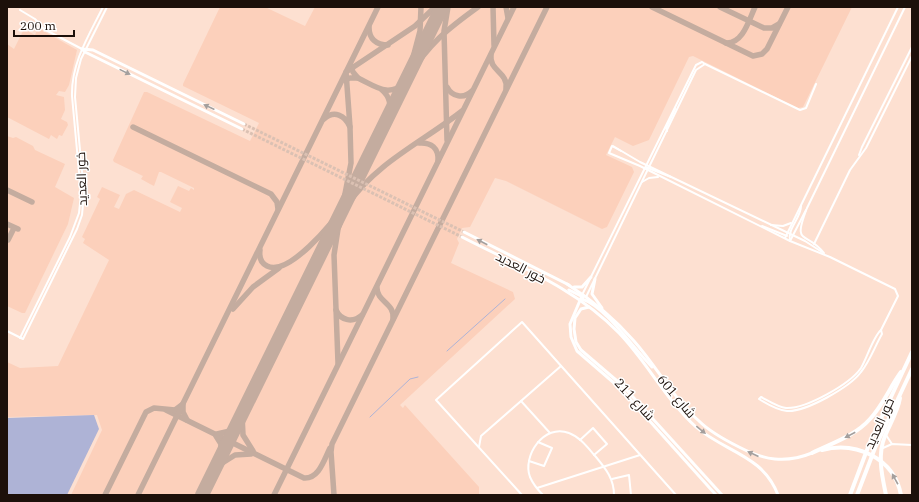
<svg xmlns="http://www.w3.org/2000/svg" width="919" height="502" font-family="'IBM Plex Serif',Cairo,serif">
	<rect width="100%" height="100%" fill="#fde0d1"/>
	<g fill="#fcd0bb">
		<polygon points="220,7 265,7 305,26 315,7 852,7 803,107 798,108 693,56 689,57 649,140 633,146 615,137 606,155 632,167 634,172 607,227 602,229 506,181 495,178 470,227 462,228 457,239 459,243 451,263 513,292 515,299 400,405 403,408 405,405 479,487 479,495 71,495 102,430 97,415 7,417 7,362 20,368 58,366 109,260 83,243 85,239 82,237 100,199 97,197 102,187 120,195 114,207 119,209 126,194 134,190 180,212 182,208 170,202 178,186 189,191 191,188 194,190 194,188 161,172 159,172 154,186 150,184 141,179 143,176 114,162 113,160 144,92 147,92 250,141 259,123 183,86 183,84"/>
		<polygon points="38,28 77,50 69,85 65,92 59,91 56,95 64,97 65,110 61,119 67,122 68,125 62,136 59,135 57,139 51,135 49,139 7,117 7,44 14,49 24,29 35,35"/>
		<polygon points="7,136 13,138 16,137 33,146 35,150 65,164 55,187 74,198 68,224 25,313 22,313 7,306"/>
	</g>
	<polygon fill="#aeb3d6" points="94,415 99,429 67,495 7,495 7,418"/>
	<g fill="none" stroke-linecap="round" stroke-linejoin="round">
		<g stroke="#aeb3d6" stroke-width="1">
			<polyline points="447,351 505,299"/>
			<polyline points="370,417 410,379 418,377"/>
		</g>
		<g stroke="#c4ac9f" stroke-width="5.5">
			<polyline points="493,7 494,45"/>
			<polyline points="506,7 508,18"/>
			<polyline points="652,7 753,56 762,54 767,49 788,7"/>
			<polyline points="720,7 764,28 772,28 779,24"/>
			<path d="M369,27C369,39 376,45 388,45"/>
			<path d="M726,43C743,44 749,20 755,7"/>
			<path d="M491,55C489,71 508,72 506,88"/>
			<polyline points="410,69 420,31 421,7"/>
			<path d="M408,77C429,44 446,30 478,7"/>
			<path d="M358,78C377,87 388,98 406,82"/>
			<polyline points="345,80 350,78 358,78 353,72 351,66"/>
			<path d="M447,87C452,97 464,99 472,91"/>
			<path d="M382,90C390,97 391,104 389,115"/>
			<path d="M324,119C334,110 345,115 350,127L346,72L415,26L435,7"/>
			<polyline points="133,127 271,194 277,202 278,209"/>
			<polyline points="447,140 444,31 448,7"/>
			<path d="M419,143C431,142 439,148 438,161"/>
			<polyline points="7,190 32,202"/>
			<polyline points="343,204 351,163 350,127"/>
			<path d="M348,204C376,163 424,141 462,111"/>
			<polyline points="7,224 18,229"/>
			<polyline points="8,240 14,228"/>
			<path d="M260,250C259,257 261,263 267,266C288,277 333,223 343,207"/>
			<path d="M377,288C377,302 395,303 393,319"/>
			<polyline points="233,309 253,287 279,268"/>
			<path d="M336,310C341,321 353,323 362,315"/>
			<polyline points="338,363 334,255 338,229 348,199"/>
			<path d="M166,410L304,478C319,479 324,460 330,448"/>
			<polyline points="242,415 243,435 253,451"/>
			<polyline points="217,434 230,431 238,424"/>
			<polyline points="216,436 221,444 220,459"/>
			<polyline points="216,467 235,455 251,454"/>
			<polyline points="105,495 146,412 154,408 175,410 183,404 183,412 187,420"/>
			<polyline points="138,495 378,7"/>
			<polyline points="274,495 514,7"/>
			<polyline points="334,495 331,452 332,444 547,7"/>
		</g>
		<polyline stroke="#c4ac9f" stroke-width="14" points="202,495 442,7"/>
		<g stroke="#dbc1b3" stroke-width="3" stroke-dasharray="3 1.5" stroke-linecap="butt">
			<polyline points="244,124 464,232"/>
			<polyline points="242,129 462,237"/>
		</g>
		<g stroke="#fff" stroke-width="2">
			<polyline points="20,10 35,19 44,29 82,49"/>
			<polyline points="667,131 666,128 675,109"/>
			<polyline points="613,146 640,162 805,241 822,252"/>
			<polyline points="621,151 612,146 609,153 640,166 790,241 830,257 895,289 898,296 881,330"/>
			<polyline points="859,155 862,147 912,47"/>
			<polyline points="644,168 648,168 671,177"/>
			<polyline points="642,182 649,178 658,177"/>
			<polyline points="771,225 783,226 791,223"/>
			<polyline points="762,226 787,236"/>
			<polyline points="785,238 898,7"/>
			<path d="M790,241C787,229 801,218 801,206"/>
			<polyline points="790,241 806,210"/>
			<polyline points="814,244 850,170 866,148 912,56"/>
			<path d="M824,253C806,230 792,247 807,208L905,7"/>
			<polyline points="582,295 696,65 702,62 705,64 800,110 806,108 816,84"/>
			<polyline points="586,297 696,70 705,64"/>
			<path d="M881,330L882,334C875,346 870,361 861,372C850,387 806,412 787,411C777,410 767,404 759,399L761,397C769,401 777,407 786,408C806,409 850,384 861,368C867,358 873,337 881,330Z"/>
			<polyline points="7,331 23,339 77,229 82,215 84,193 75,97 76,78 81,59 107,7"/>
			<path d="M20,338L70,237L79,213L81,194L72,96C71,63 89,35 103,7"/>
			<polyline points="521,401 550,433"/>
			<polyline points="886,435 892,444"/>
			<polyline points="580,440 593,428 607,444 594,455"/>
			<polyline points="479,447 481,436 561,366"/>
			<polyline points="883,448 892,444 912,445"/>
			<polyline points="529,461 544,466 552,448 538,442"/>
			<polyline points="612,479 629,475 631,495"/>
			<polyline points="537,488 640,455"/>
			<polyline points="522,495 436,400 522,322 676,495"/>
			<path d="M543,495C538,490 533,484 530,477C522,456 544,423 569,433C580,437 588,448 596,457C606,469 614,479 614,495"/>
		</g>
		<g stroke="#fff" stroke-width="3">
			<polyline points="82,49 93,50 244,124"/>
			<polyline points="82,49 85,52 242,129"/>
			<polyline points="464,232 569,285"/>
			<path d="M462,237C516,265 576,288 619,333C647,362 666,400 696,427C725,452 763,455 778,495"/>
			<polyline points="595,279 592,294 602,308"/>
			<path d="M567,284C592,300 614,318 634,341C657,367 673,398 699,421C710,432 725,440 739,447C764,460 785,464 812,453"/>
			<polyline points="574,287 582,287 591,277"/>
			<polyline points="569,290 583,297"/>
			<polyline points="581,298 570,324 571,337 577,351 621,389 716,495"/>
			<path d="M582,299C605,306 634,349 652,367"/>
			<polyline points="589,307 581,309 575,318 574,329 576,342 581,350 623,386 722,495"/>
		</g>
		<g stroke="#fff" stroke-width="4">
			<path d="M822,450C856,441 894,458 901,495"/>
			<path d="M812,453C832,443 855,436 870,419C883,405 890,387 901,372"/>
			<polyline points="850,495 870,442 912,352"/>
			<polyline points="857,495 875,448 912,369"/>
			<path d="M886,495C882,476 877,455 885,436C890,424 898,411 900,398"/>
		</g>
	</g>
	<defs><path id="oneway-solid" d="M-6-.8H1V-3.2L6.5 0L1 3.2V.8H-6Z"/></defs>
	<g fill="#a49f9d">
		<use href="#oneway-solid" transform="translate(125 72) rotate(26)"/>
		<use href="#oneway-solid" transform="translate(209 107) rotate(-155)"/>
		<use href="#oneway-solid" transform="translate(482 242) rotate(-153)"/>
		<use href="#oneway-solid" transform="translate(701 430) rotate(39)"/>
		<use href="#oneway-solid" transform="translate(850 435) rotate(152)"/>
		<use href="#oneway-solid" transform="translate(753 454) rotate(-156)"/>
		<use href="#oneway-solid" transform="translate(895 479) rotate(-119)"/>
	</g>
	<g text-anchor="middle" stroke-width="3" stroke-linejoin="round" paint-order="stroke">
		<g font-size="13" fill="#1c100a" stroke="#fff">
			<text transform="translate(81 179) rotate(-92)" y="5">خور العديد</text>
			<text transform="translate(521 267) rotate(27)" y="5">خور العديد</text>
			<text transform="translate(677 396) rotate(50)" y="5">شارع 601</text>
			<text transform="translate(635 399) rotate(47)" y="5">شارع 211</text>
			<text transform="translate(879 423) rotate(-66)" y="5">خور العديد</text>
		</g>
	</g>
	<rect width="919" height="502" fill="none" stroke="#1c100a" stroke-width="16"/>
	<path d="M14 30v6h60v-6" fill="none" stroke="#1c100a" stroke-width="2"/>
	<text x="20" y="30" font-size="12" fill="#1c100a" stroke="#ffffff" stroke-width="3" paint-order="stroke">200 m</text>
</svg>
